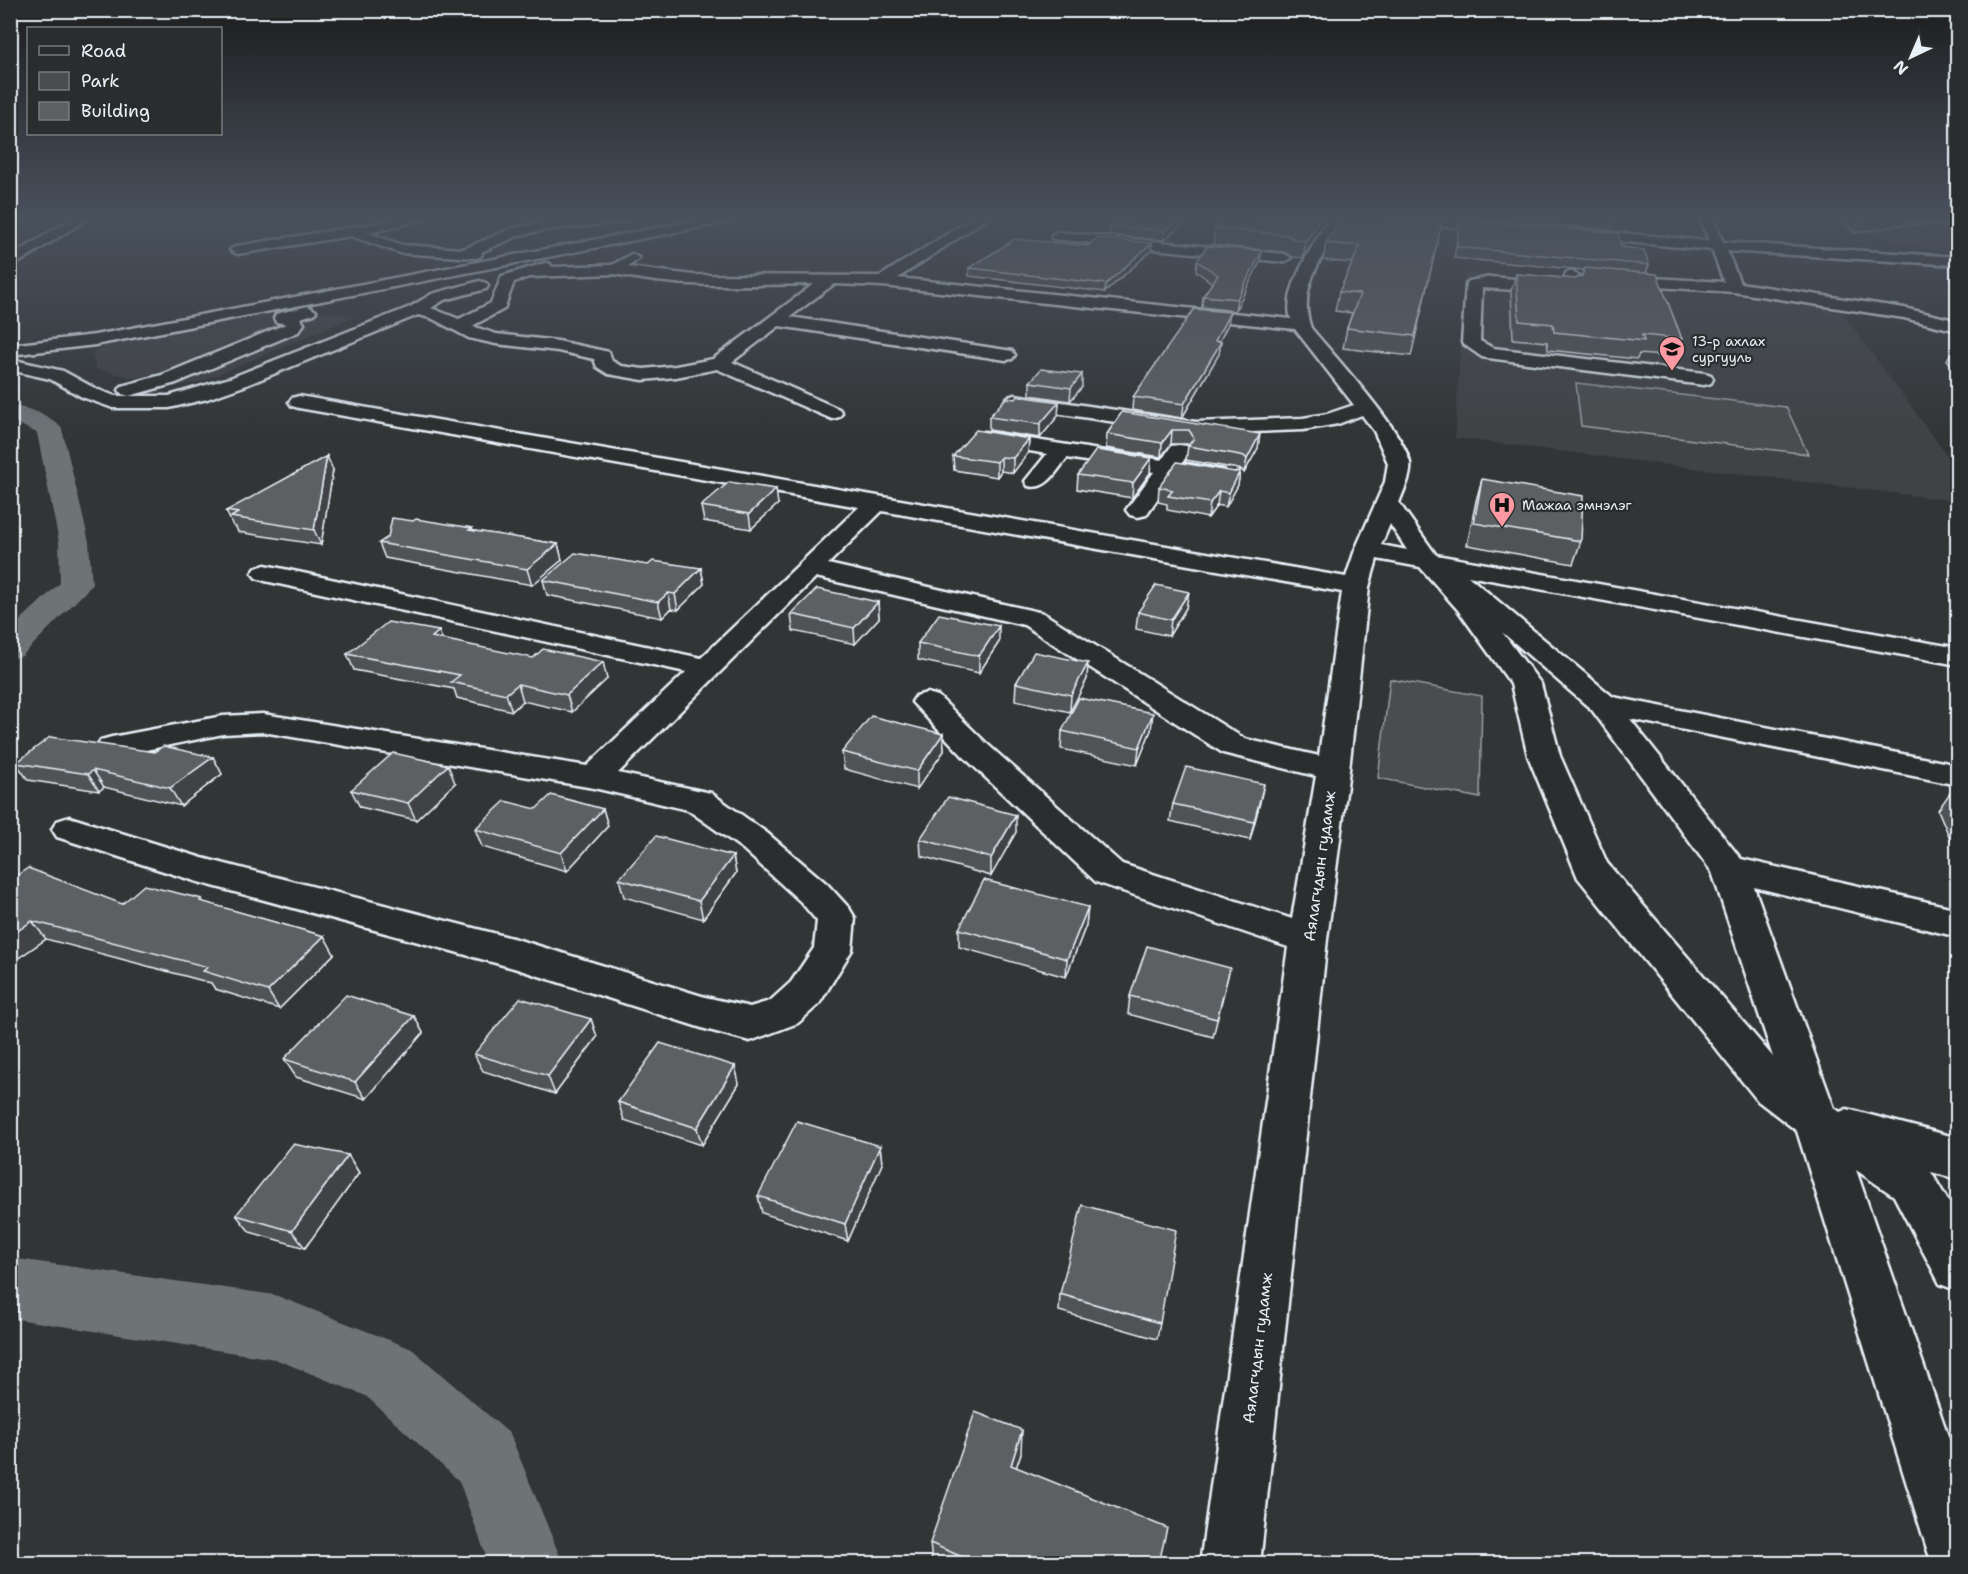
<svg xmlns="http://www.w3.org/2000/svg" width="1968" height="1574" font-family="'Shantell Sans',sans-serif">
	<rect width="100%" height="100%" fill="#323536"/>
	<filter id="ink" filterUnits="userSpaceOnUse"><feTurbulence type="fractalNoise" baseFrequency=".0167" numOctaves="2"/><feDisplacementMap in="SourceGraphic" scale="12" xChannelSelector="R" yChannelSelector="G"/><feConvolveMatrix kernelMatrix="1 2 1 2 8 2 1 2 1" color-interpolation-filters="sRGB"/></filter>
	<g filter="url(#ink)">
		<g fill="#3f4244">
			<polygon points="1028,216 1056,216 1029,238 1003,236"/>
			<polygon points="1795,216 1957,216 1957,252 1932,250"/>
			<polygon points="1464,273 1838,307 1957,469 1957,501 1455,438"/>
			<polygon points="296,307 355,316 203,381 174,387 96,369 92,352 110,343"/>
		</g>
		<g fill="#494d4f" stroke="#989fa4" stroke-width="1.5">
			<polygon points="1576,383 1786,407 1808,454 1581,426"/>
			<polygon points="1390,679 1482,696 1480,798 1378,778"/>
		</g>
		<g fill="none" stroke-linecap="round" stroke-linejoin="round">
			<g fill="#6e7376" fill-rule="evenodd">
				<path d="M10,406C27,407 52,415 62,429L89,542L92,585L22,656L10,659V630L60,583L59,542L37,433L10,420Z"/>
				<polygon points="10,1258 275,1295 412,1349 510,1434 563,1564 489,1564 459,1481 366,1396 275,1359 10,1318"/>
			</g>
			<g stroke="#e8f1f8" stroke-width="5">
				<g id="minor">
					<polygon points="76,216 92,216 10,268 10,257"/>
					<polygon points="406,216 426,216 424,219 369,233 402,245 463,249 511,229 544,222 628,216 630,218 623,222 544,230 520,235 481,252 482,254 480,257 475,258 400,253 351,236 237,254 230,250 237,246 384,222"/>
					<polygon points="719,216 745,216 738,220 95,345 10,355 10,345 95,335"/>
					<path d="M976,216H991L898,278L1291,319C1281,290 1316,241 1331,216H1343C1328,253 1295,285 1311,328C1334,356 1404,431 1410,463C1412,476 1403,491 1399,503L1436,555L1958,648V665L1468,576L1613,697L1958,765V785L1630,719L1741,859L1958,909V937L1754,887L1834,1108L1840,1112L1847,1109L1958,1138V1179L1931,1172L1958,1218V1291L1940,1284L1894,1196L1856,1170L1958,1465V1564H1933L1928,1552L1797,1131L1758,1101L1578,878L1528,756L1511,684L1458,610L1420,567L1377,559L1369,587L1349,770L1327,939L1260,1564H1200L1288,947L1096,882L964,757L912,702L916,696L927,693L938,696L986,743L1122,864L1292,919L1316,776L1223,753L1024,625L816,577L618,773L711,793L767,833L827,884L849,908L855,918L852,950L819,1004L798,1023L750,1041L705,1029L514,968L198,882L57,837L52,829L57,821L69,817L202,858L516,939L705,997L750,1007L770,1001L791,982L814,948L817,921L801,902L743,849L688,810L594,788L263,732L223,734L112,757L101,754L96,747L101,740L112,737L223,716L263,714L587,766L686,672L265,581L256,578L252,573L256,568L265,565L701,658L859,507L299,408L292,406L289,402L292,398L299,396L1346,577L1355,550L1385,482L1388,463L1374,431L1362,415L1338,424L1303,430L1196,434L1015,407L1008,405L1005,401L1008,397L1015,395L1196,422L1303,418L1327,414L1354,405L1295,329L883,286L834,284L790,317L1006,350L1012,351L1015,355L1012,359L1006,360L779,326L732,362L839,409L842,413L839,417L832,419L717,369L676,377L643,380L608,374L597,367L594,359L558,351L496,344L469,338L431,318L418,315L244,386L207,399L169,408H113L82,397L50,379L10,370V359L63,371L96,389L115,396H169L230,378L410,307L432,294L480,281L486,283L488,286L486,289L444,300L431,308L459,319L491,303L502,276L545,263L550,264L552,267L612,265L632,254L639,258L628,267L693,275L880,276ZM615,274C681,289 747,285 814,284L713,359L676,366L643,369L621,366L612,361L609,352L558,341L496,334L472,326L504,309L514,282L529,277ZM882,511L1342,592L1319,756L1245,739L1043,613L828,564ZM1390,524L1407,550L1381,545ZM1502,632L1592,710L1712,872L1773,1057L1607,863L1560,756L1541,684Z"/>
					<polygon points="1368,216 1418,216 1504,223 1511,227 1504,231 1375,220"/>
					<polygon points="1699,216 1712,216 1723,242 1958,257 1958,265 1727,251 1740,283 1904,308 1958,321 1958,331 1904,318 1734,292 1611,284 1608,281 1616,276 1724,282 1712,250 1573,237 1566,233 1573,229 1709,241"/>
					<polygon points="1874,216 1958,218 1958,226 1881,220"/>
					<polygon points="1058,232 1284,254 1291,258 1284,262 1053,239 1051,236"/>
					<polygon points="1571,271 1579,276 1578,288 1570,293 1482,288 1480,341 1493,348 1704,373 1711,375 1713,379 1711,383 1704,385 1488,358 1482,357 1462,343 1466,284 1469,281 1491,277 1563,283 1566,273"/>
					<polygon points="308,306 316,311 314,314 300,318 304,324 298,332 176,383 129,396 122,394 119,390 122,386 162,375 286,324 276,322 274,318 276,314"/>
					<path d="M985,432L1162,460L1171,446L1179,445L1187,446L1190,451L1182,463L1224,470L1227,475L1224,480L1216,482L1174,475L1146,515L1138,517L1130,515L1126,510L1154,472L1067,458C1056,471 1047,491 1028,486L1025,481L1047,454L978,442L975,438L978,434Z"/>
				</g>
			</g>
			<use href="#minor" fill="#2a2d2e" fill-rule="evenodd"/>
		</g>
		<g fill="#4f5355" stroke="#e8f1f8" stroke-width="1.5">
			<polygon points="10,216 33,216 24,221 10,221"/>
			<polygon points="1191,216 1164,240 1109,235 1110,226 1126,220"/>
			<polygon points="1329,216 1303,258 1293,257 1284,252 1213,245 1215,228"/>
			<polygon points="1460,216 1614,216 1615,219 1611,230 1460,217"/>
			<polygon points="1840,216 1911,216 1907,224 1854,233"/>
			<polygon points="1460,220 1621,247 1649,265 1646,273 1682,339 1675,357 1639,354 1637,359 1548,350 1547,342 1513,339 1511,291 1516,274 1575,279 1582,276 1584,270 1454,258"/>
			<polygon points="1442,222 1411,356 1343,348 1347,328 1352,313 1335,311 1339,292 1352,263 1323,260 1326,243"/>
			<polygon points="1152,243 1151,251 1105,292 969,276 969,268 1088,246"/>
			<polygon points="1197,261 1260,262 1235,311 1202,307 1203,296 1212,283 1196,271"/>
			<polygon points="1228,324 1219,342 1221,342 1219,354 1182,418 1132,410 1133,397"/>
			<polygon points="1954,347 1958,348 1958,372 1947,360"/>
			<polygon points="1030,382 1082,387 1070,401 1030,395"/>
			<polygon points="1016,399 1059,402 1058,416 1040,438 989,430 989,417"/>
			<polygon points="1122,412 1258,448 1244,473 1242,470 1233,468 1186,460 1188,446 1187,444 1171,444 1161,457 1106,448 1107,434"/>
			<polygon points="1029,439 1028,453 1013,473 1001,471 997,477 954,470 953,456"/>
			<polygon points="1151,458 1150,473 1132,498 1077,489 1078,475"/>
			<polygon points="333,470 321,545 238,532 236,527 233,526 226,511"/>
			<polygon points="1240,471 1238,485 1226,507 1217,505 1208,518 1167,510 1167,504 1158,502 1159,487"/>
			<polygon points="1482,479 1581,541 1573,564 1467,545 1476,501"/>
			<polygon points="778,504 751,529 704,521 701,506"/>
			<polygon points="413,521 472,528 473,531 558,544 562,560 532,585 385,558 379,543"/>
			<polygon points="648,565 701,568 704,584 678,610 671,609 662,618 547,595 543,580"/>
			<polygon points="878,602 879,618 855,644 793,631 791,614"/>
			<polygon points="1186,608 1169,636 1136,629 1138,612"/>
			<polygon points="439,631 442,639 607,679 572,712 523,701 512,711 457,698 454,689 354,670 347,654"/>
			<polygon points="999,642 979,673 918,660 918,643"/>
			<polygon points="1087,679 1070,712 1015,700 1016,683"/>
			<polygon points="1151,730 1137,765 1061,749 1062,731"/>
			<polygon points="943,734 944,751 917,789 844,769 842,752"/>
			<polygon points="155,752 213,757 222,774 181,806 104,787 99,791 28,780 16,763"/>
			<polygon points="455,783 416,820 360,807 351,790"/>
			<polygon points="1950,793 1958,794 1958,844 1952,843 1938,810"/>
			<polygon points="1260,802 1250,840 1170,821 1173,804"/>
			<polygon points="536,809 603,809 608,826 567,871 482,847 475,829"/>
			<polygon points="1016,832 991,876 921,856 920,839"/>
			<polygon points="733,856 736,873 703,919 624,897 619,879"/>
			<polygon points="10,880 122,904 202,899 203,902 324,936 334,954 279,1009 215,989 211,983 46,939 17,959 10,957"/>
			<polygon points="1088,907 1086,925 1066,977 959,947 959,929"/>
			<polygon points="1230,968 1213,1037 1128,1014 1130,996"/>
			<polygon points="414,1016 423,1033 366,1099 296,1077 284,1059"/>
			<polygon points="591,1019 597,1037 555,1094 483,1071 474,1054"/>
			<polygon points="735,1066 739,1084 702,1145 624,1120 618,1102"/>
			<polygon points="880,1146 882,1164 848,1241 762,1213 758,1196"/>
			<polygon points="348,1155 359,1173 305,1248 250,1232 236,1215"/>
			<polygon points="1060,1294 1160,1323 1157,1339 1059,1311"/>
			<polygon points="1021,1453 1016,1467 1159,1563 932,1563 930,1543"/>
		</g>
		<g fill="#404345" stroke="#e8f1f8" stroke-width="1.5">
			<polygon points="21,216 33,216 24,221"/>
			<polygon points="1182,216 1191,216 1164,240 1165,231"/>
			<polygon points="1322,216 1329,216 1303,258 1306,241"/>
			<polygon points="1876,216 1911,216 1907,224 1854,233 1861,218"/>
			<polygon points="1152,243 1151,251 1105,292 1106,284"/>
			<polygon points="1262,251 1260,262 1235,311 1237,299"/>
			<polygon points="1230,312 1228,324 1213,354 1215,341"/>
			<polygon points="1221,342 1219,354 1182,418 1184,404"/>
			<polygon points="1082,374 1082,387 1070,401 1071,388"/>
			<polygon points="1059,402 1058,416 1040,438 1040,424"/>
			<polygon points="1172,430 1171,444 1161,457 1162,443"/>
			<polygon points="1260,434 1258,448 1244,473 1247,459"/>
			<polygon points="1029,439 1028,453 1013,473 1013,458"/>
			<polygon points="327,456 333,470 321,545 314,530"/>
			<polygon points="1001,457 1001,471 997,477 997,462"/>
			<polygon points="1151,458 1150,473 1132,498 1133,483"/>
			<polygon points="1240,471 1238,485 1226,507 1229,493"/>
			<polygon points="776,489 778,504 751,529 749,514"/>
			<polygon points="1219,491 1217,505 1208,518 1210,503"/>
			<polygon points="558,544 562,560 532,585 527,569"/>
			<polygon points="701,568 704,584 678,610 675,594"/>
			<polygon points="1189,592 1186,608 1169,636 1171,620"/>
			<polygon points="668,593 671,609 662,618 658,602"/>
			<polygon points="878,602 879,618 855,644 854,628"/>
			<polygon points="999,626 999,642 979,673 979,656"/>
			<polygon points="439,631 445,647 432,637"/>
			<polygon points="603,662 607,679 572,712 567,695"/>
			<polygon points="1088,663 1087,679 1070,712 1071,695"/>
			<polygon points="518,684 523,701 512,711 506,694"/>
			<polygon points="1153,713 1151,730 1137,765 1139,748"/>
			<polygon points="943,734 944,751 917,789 917,771"/>
			<polygon points="213,757 222,774 181,806 170,788"/>
			<polygon points="448,765 455,783 416,820 408,803"/>
			<polygon points="93,770 104,787 99,791 88,774"/>
			<polygon points="1264,784 1260,802 1250,840 1254,822"/>
			<polygon points="603,809 608,826 567,871 561,853"/>
			<polygon points="1016,815 1016,832 991,876 991,858"/>
			<polygon points="733,856 736,873 703,919 699,901"/>
			<polygon points="1088,907 1086,925 1066,977 1067,959"/>
			<polygon points="32,921 46,939 17,959 10,951 10,936"/>
			<polygon points="324,936 334,954 279,1009 268,991"/>
			<polygon points="414,1016 423,1033 366,1099 355,1082"/>
			<polygon points="591,1019 597,1037 555,1094 548,1076"/>
			<polygon points="735,1066 739,1084 702,1145 697,1128"/>
			<polygon points="880,1146 882,1164 848,1241 845,1224"/>
			<polygon points="348,1155 359,1173 305,1248 292,1231"/>
			<polygon points="1022,1430 1021,1453 1010,1486 1011,1465"/>
		</g>
		<g fill="#5c6063" stroke="#e8f1f8" stroke-width="1.5">
			<polygon points="1131,216 1182,216 1165,231 1110,226 1117,219 1126,220"/>
			<polygon points="1223,216 1322,216 1306,241 1296,240 1287,235 1215,228"/>
			<polygon points="1341,216 1379,216 1442,222 1415,336 1347,328 1360,294 1339,292 1360,246 1326,243"/>
			<polygon points="1575,216 1614,216 1615,219"/>
			<polygon points="1858,216 1876,216 1861,218"/>
			<polygon points="1460,220 1618,233 1621,247 1644,250 1649,265 1456,247"/>
			<polygon points="1097,238 1152,243 1106,284 969,268 1015,239 1088,246"/>
			<polygon points="1207,246 1262,251 1237,299 1203,296 1218,275 1197,261"/>
			<polygon points="1585,268 1657,274 1682,339 1642,335 1644,341 1554,332 1553,324 1519,321 1516,274 1575,279 1582,276"/>
			<polygon points="1194,309 1230,312 1215,341 1221,342 1184,404 1133,397"/>
			<polygon points="1041,369 1082,374 1071,388 1030,382"/>
			<polygon points="1018,396 1059,402 1040,424 989,417 1006,398 1016,399"/>
			<polygon points="1122,412 1260,434 1247,459 1244,456 1235,454 1188,446 1194,438 1189,430 1172,430 1162,443 1107,434"/>
			<polygon points="976,430 1029,439 1013,458 1001,457 997,462 953,456"/>
			<polygon points="1096,450 1151,458 1133,483 1078,475"/>
			<polygon points="327,456 314,530 231,517 238,513 226,511"/>
			<polygon points="1177,462 1235,472 1240,471 1229,493 1219,491 1210,503 1168,496 1173,490 1159,487"/>
			<polygon points="1482,479 1583,496 1581,541 1474,523"/>
			<polygon points="729,482 776,489 749,514 701,506"/>
			<polygon points="392,518 413,521 416,519 472,528 469,530 558,544 527,569 379,543 388,537"/>
			<polygon points="575,553 648,565 653,561 701,568 675,594 668,593 658,602 543,580"/>
			<polygon points="1156,585 1189,592 1171,620 1138,612"/>
			<polygon points="817,589 878,602 854,628 791,614"/>
			<polygon points="939,614 999,626 979,656 918,643"/>
			<polygon points="388,622 439,631 432,637 533,658 543,649 603,662 567,695 518,684 506,694 451,682 460,675 347,654"/>
			<polygon points="1034,652 1088,663 1071,695 1016,683"/>
			<polygon points="1079,698 1153,713 1139,748 1062,731"/>
			<polygon points="871,716 943,734 917,771 842,752"/>
			<polygon points="50,737 155,752 163,746 213,757 170,788 93,770 88,774 16,763"/>
			<polygon points="393,753 448,765 408,803 351,790"/>
			<polygon points="1186,767 1264,784 1254,822 1173,804"/>
			<polygon points="1950,793 1958,794 1958,808"/>
			<polygon points="551,795 603,809 561,853 475,829 505,801 536,809"/>
			<polygon points="948,797 1016,815 991,858 920,839"/>
			<polygon points="656,836 733,856 699,901 619,879"/>
			<polygon points="28,868 122,904 144,885 202,899 200,901 324,936 268,991 203,971 208,967 32,921 10,936 10,880"/>
			<polygon points="984,880 1088,907 1067,959 959,929"/>
			<polygon points="1147,946 1230,968 1217,1019 1130,996"/>
			<polygon points="346,995 414,1016 355,1082 284,1059"/>
			<polygon points="520,998 591,1019 548,1076 474,1054"/>
			<polygon points="660,1043 735,1066 697,1128 618,1102"/>
			<polygon points="797,1121 880,1146 845,1224 758,1196"/>
			<polygon points="293,1144 348,1155 292,1231 236,1215"/>
			<polygon points="1082,1205 1176,1230 1160,1323 1060,1294"/>
			<polygon points="975,1412 1022,1430 1011,1465 1167,1528 1159,1563 976,1563 930,1543"/>
		</g>
	</g>
	<linearGradient id="sky" x2="0" y2="1"><stop stop-color="#1c1d1e"/><stop offset="0.5" stop-color="#49515d"/><stop offset="1" stop-color="#49515d" stop-opacity="0"/></linearGradient>
	<rect width="1968" height="436" fill="url(#sky)"/>
	<defs>
		<g id="school-pin" transform="scale(1.35)"><path d="M0 17L-7.5 6A9.5 9.5 0 1 1 7.5 6Z" fill="#ff9aa2" stroke="#2a2d2e"/><path d="M0-5L7-2L0 1L-7-2ZM-4 1L0 2.5L4 1V4Q0 6-4 4Z" fill="#111"/></g>
		<g id="hospital-pin" transform="scale(1.35)"><path d="M0 17L-7.5 6A9.5 9.5 0 1 1 7.5 6Z" fill="#ff9aa2" stroke="#2a2d2e"/><path d="M-5-5h3v3.5h4V-5h3V5h-3V1.5h-4V5h-3Z" fill="#111"/></g>
	</defs>
	<g fill-rule="evenodd">
		<use href="#school-pin" x="1672" y="349"/>
		<use href="#hospital-pin" x="1502" y="505"/>
	</g>
	<g text-anchor="middle" stroke-width="4.5" stroke-linejoin="round" paint-order="stroke">
		<g font-size="14" fill="#e8f1f8" stroke="#2a2d2e" text-anchor="start">
			<text x="1692" y="346">13-р ахлах<tspan x="1692" dy="16">сургууль</tspan></text>
			<text x="1522" y="510">Maжаа эмнэлэг</text>
		</g>
		<g font-size="16" fill="#e8f1f8" stroke="#2a2d2e">
			<text transform="translate(1319 866) rotate(-82)" y="6">Аялагчдын гудамж</text>
			<text transform="translate(1257 1348) rotate(-83)" y="6">Аялагчдын гудамж</text>
		</g>
	</g>
	<rect width="1968" height="1574" fill="none" stroke="#2a2d2e" stroke-width="36"/>
	<rect x="18" y="18" width="1932" height="1538" fill="none" stroke="#e8f1f8" stroke-width="2" filter="url(#ink)"/>
	<rect x="27" y="27" width="195" height="108" fill="#2a2d2e" stroke="#767b7f" stroke-width="1.5"/>
	<rect x="39" y="46" width="30" height="9" fill="#2a2d2e" stroke="#767b7f" stroke-width="1.5"/>
	<text x="81" y="57" font-size="18" fill="#e8f1f8">Road</text>
	<rect x="39" y="72" width="30" height="18" fill="#494d4f" stroke="#767b7f" stroke-width="1.5"/>
	<text x="81" y="87" font-size="18" fill="#e8f1f8">Park</text>
	<rect x="39" y="102" width="30" height="18" fill="#5c6063" stroke="#767b7f" stroke-width="1.5"/>
	<text x="81" y="117" font-size="18" fill="#e8f1f8">Building</text>
	<g transform="translate(1911 57) rotate(224)" stroke="#2a2d2e" stroke-width="4.5" paint-order="stroke">
	<path d="M0-4.5L10 22L0 15L-10 22Z" fill="#e8f1f8"/>
	<text y="-9" font-size="16" font-weight="bold" text-anchor="middle" fill="#e8f1f8">N</text>
	</g>
</svg>
